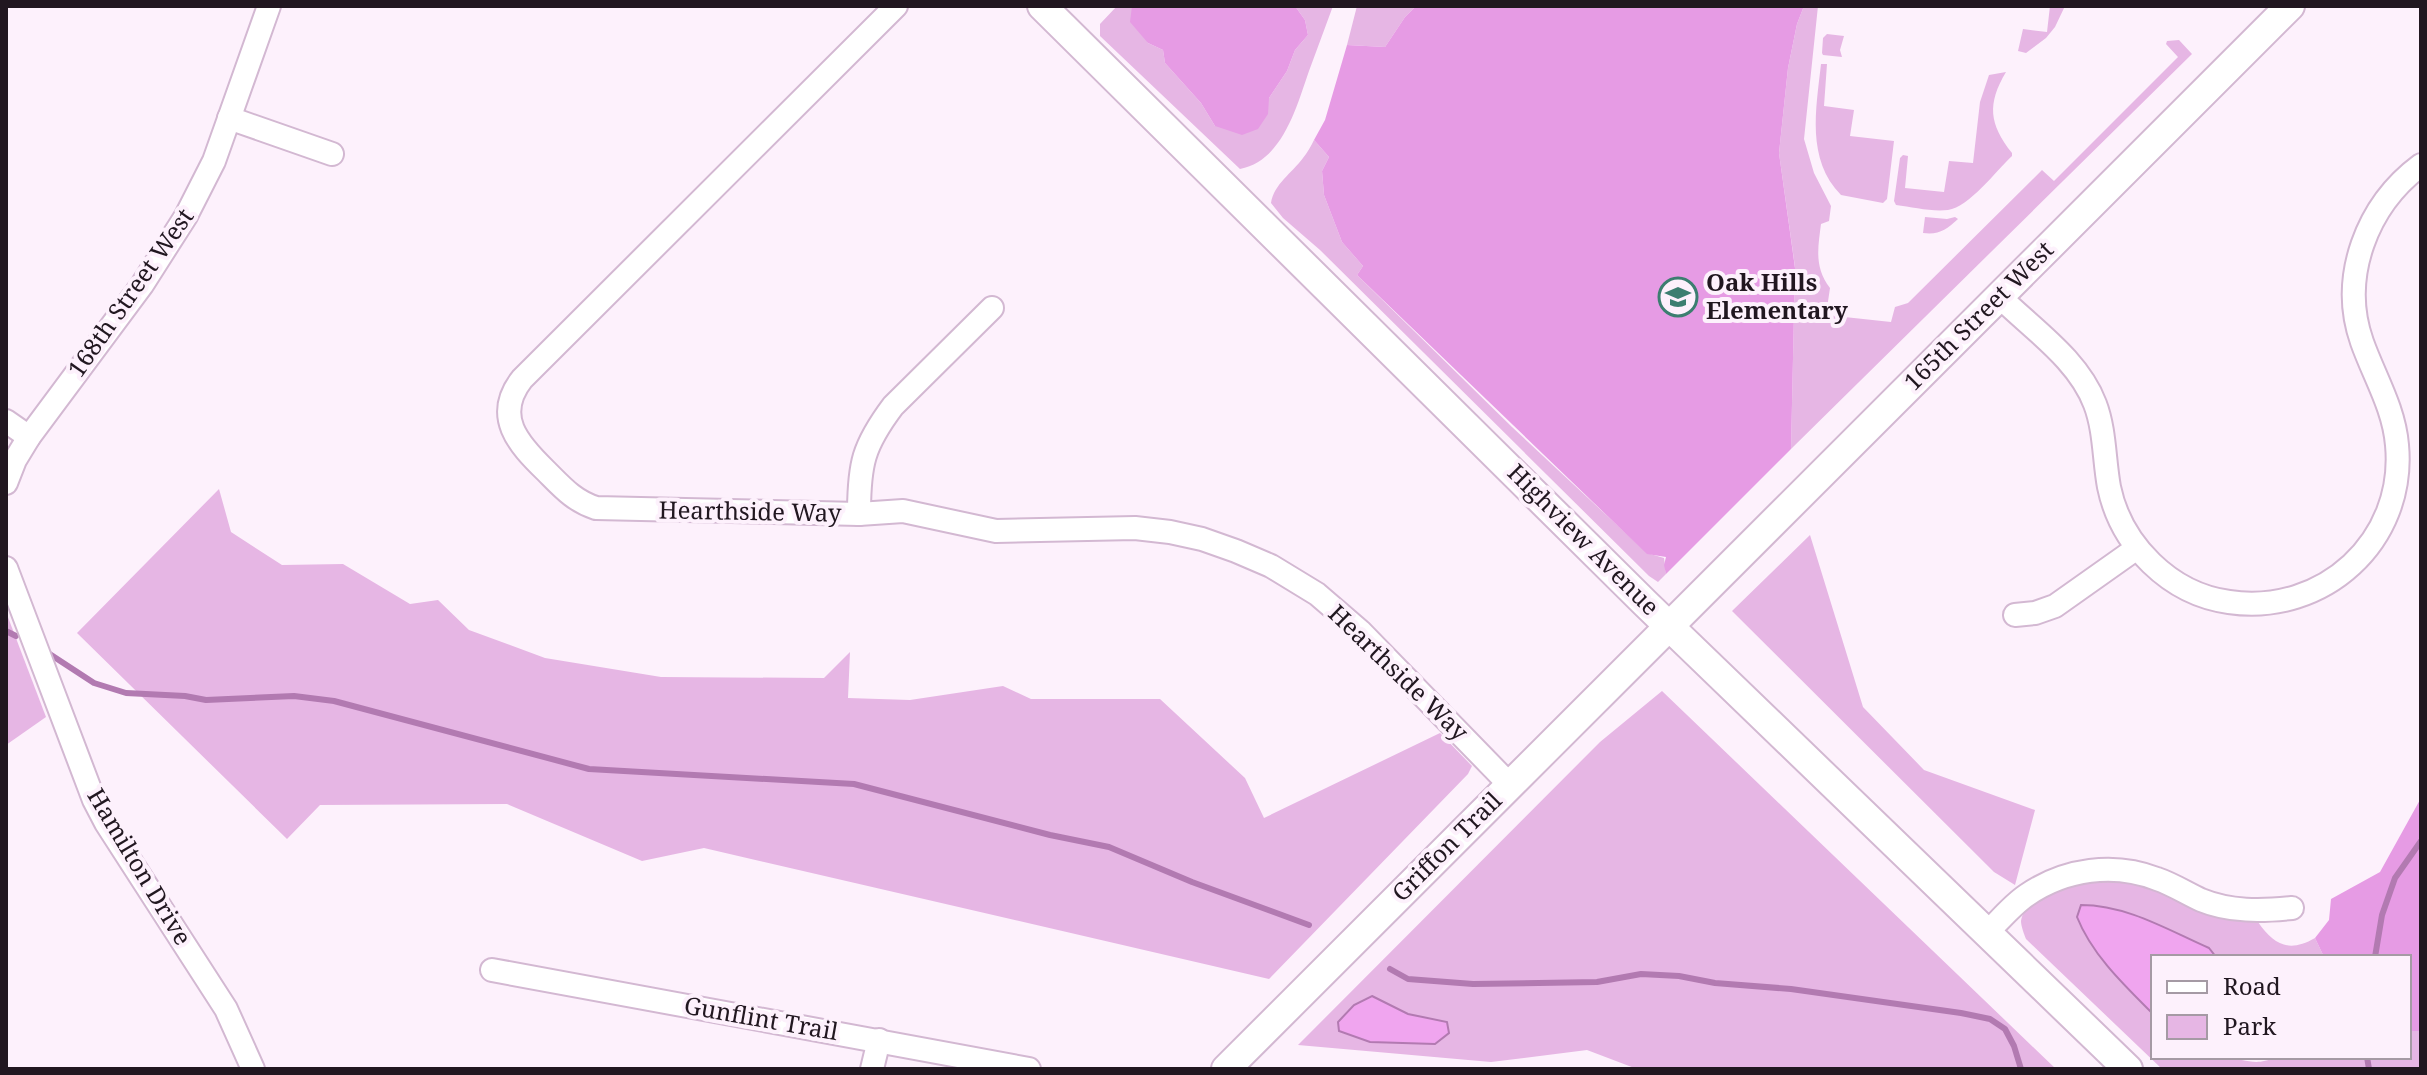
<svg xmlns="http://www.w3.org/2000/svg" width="2427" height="1075" font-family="'Noto Serif',serif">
	<rect width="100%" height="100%" fill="#fdf1fc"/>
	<g fill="#e6b6e4" fill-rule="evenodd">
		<path d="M1117,6H1132L1148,43L1163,50L1165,63L1201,103L1215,126L1269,98L1287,71L1295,50L1308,35L1305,20L1295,6H1333C1325,28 1317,49 1309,71C1297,105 1283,161 1240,169L1100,36V24Z"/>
		<polygon points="1357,6 1416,6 1405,17 1385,47 1347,45"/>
		<path d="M1804,6H1818L1804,139L1814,173L1831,206L1829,221L1821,224C1818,248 1814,267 1830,288L1826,315L1891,322L1895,307L1908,303L2042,170L2054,181L2178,57L2166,44L2167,41L2179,40L2192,54L1791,449L1795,267L1779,153L1788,68L1797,24Z"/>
		<polygon points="2050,6 2065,6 2055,27 2046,38 2026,53 2018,51 2023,29 2047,32"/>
		<polygon points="1827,34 1844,36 1840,50 1842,57 1823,55 1822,53 1823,38"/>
		<path d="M1821,64H1827L1824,106L1854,110L1850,136L1894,141L1887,199L1883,203L1841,195C1806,159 1816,109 1821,64Z"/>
		<path d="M2006,72C1987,104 1989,124 2012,153V156C1996,171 1969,207 1948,210C1932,212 1912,207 1896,205L1894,201L1900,158L1903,155L1908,156L1905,188L1944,192L1949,161L1973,163L1980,102L1989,75Z"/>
		<path d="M1314,140L1329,157L1322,171L1324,195L1342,242L1363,266L1357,275L1512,427L1647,553L1664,558L1666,574L1658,582L1649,576L1320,250L1283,218L1271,203C1274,184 1292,173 1303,158C1307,153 1311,146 1314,140Z"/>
		<path d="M1925,217L1947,219L1955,217L1958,219C1946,230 1939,235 1923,233Z"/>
		<polygon points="219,489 231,532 282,565 343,564 410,604 438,600 469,630 545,658 661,677 824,678 850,652 848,698 910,700 1003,686 1031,699 1160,699 1245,778 1264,818 1440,733 1472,766 1468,774 1269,979 704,848 642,861 507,804 320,805 287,839 77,633"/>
		<polygon points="1810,535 1863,707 1924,770 2035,810 2015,885 1994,872 1732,611"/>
		<polygon points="6,612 46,717 6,745"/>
		<path d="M1662,691L2056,1069H1637L1587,1050L1491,1062L1298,1045L1600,742ZM1387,1003L1408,1014L1425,1018L1434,1044L1370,1042L1339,1031L1338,1022L1354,1005Z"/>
		<path d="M2091,880L2130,881L2258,922C2274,945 2289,953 2315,938L2324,957H2216L2209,948C2168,930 2127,905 2081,905L2077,917C2092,955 2125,986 2153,1014V1057C2176,1057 2202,1054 2225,1057C2245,1059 2256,1067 2275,1057H2409V1031H2421V1069H2162L2026,939C2024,934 2021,926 2021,921C2024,897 2072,885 2091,880Z"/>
	</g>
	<g fill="#e69be4">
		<polygon points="1132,6 1295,6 1305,20 1308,35 1295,50 1287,71 1269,98 1268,114 1258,129 1242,135 1215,126 1201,103 1165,63 1163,50 1148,43 1130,22"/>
		<polygon points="1416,6 1804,6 1797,24 1788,68 1779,153 1795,268 1791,449 1666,574 1664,565 1666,557 1647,554 1357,275 1363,266 1342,242 1324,195 1322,171 1329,157 1314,140 1325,120 1347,45 1385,47 1405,17"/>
		<polygon points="2421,798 2421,1031 2409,1031 2409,957 2324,957 2315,938 2329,920 2331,899 2380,872"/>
	</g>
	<g fill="#f0a5ef" stroke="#b27ab1" stroke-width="2">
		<path d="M2081,905C2127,905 2168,930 2209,948L2216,957H2153V1014C2125,986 2092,955 2077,917Z"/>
		<polygon points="1372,996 1408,1014 1447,1022 1449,1033 1435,1044 1370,1042 1339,1031 1338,1022 1354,1005"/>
	</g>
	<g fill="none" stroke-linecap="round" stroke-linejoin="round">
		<g stroke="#b27ab1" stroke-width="6">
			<polyline points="6,631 16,636"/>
			<polyline points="45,651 94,683 126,693 185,696 206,700 294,696 334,701 589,769 854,784 1050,835 1109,847 1192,882 1309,925"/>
			<polyline points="2375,957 2382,915 2395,878 2421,841"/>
			<polyline points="1390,969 1408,979 1473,984 1597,982 1641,974 1679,976 1715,983 1791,989 1961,1013 1990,1019 2005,1029 2014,1046 2021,1069"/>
			<polyline points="2367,1057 2369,1069"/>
		</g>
		<g stroke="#d3b8d2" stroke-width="26">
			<g id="minor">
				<path d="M896,6L522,379C493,416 518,444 546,471C562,487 574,501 596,508L859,514L903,511L996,531L1135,528L1170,532L1202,539L1236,551L1271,566L1317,594L1360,631L1509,784"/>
				<polyline points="229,118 332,154"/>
				<path d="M1999,296C2032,329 2078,359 2095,404C2105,430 2104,460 2109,487C2121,545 2170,594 2229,602C2323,616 2406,541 2397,445C2394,408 2374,376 2362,342C2339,277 2367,205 2421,165"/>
				<polyline points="6,421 29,437"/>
				<polyline points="6,483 15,460 29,437 142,285 186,216 214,161 269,6"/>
				<path d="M859,514C859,464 863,446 893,406L992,308"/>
				<polyline points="6,568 94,800 106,823 226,1009 253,1069"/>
				<polyline points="2015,615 2035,613 2055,606 2137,548"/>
				<path d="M1987,933C2000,920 2012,905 2027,895C2065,869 2114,862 2157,879C2172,884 2186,893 2201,900C2230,912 2262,911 2292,908"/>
				<polyline points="492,970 1029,1069"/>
				<polyline points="872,1069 879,1040"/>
			</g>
		</g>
		<g stroke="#d3b8d2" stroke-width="32">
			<g id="tertiary">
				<polyline points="1042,6 1645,603 2128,1069"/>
				<polyline points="1226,1069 2290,6"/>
			</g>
		</g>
		<use href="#minor" stroke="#fff" stroke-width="22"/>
		<use href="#tertiary" stroke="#fff" stroke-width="28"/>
	</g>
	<defs>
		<g id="school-ring" transform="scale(2)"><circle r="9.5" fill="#fdf1fc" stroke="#3c7e70" stroke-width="1.5"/><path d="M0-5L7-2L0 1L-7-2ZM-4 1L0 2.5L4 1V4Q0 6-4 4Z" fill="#3c7e70"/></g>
	</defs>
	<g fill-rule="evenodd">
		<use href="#school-ring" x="1678" y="297"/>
	</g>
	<g text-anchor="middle" stroke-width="8" stroke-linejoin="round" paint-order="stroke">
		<g font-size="24" font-weight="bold" fill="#211720" stroke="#fdf1fc" text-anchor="start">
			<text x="1706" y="291">Oak Hills<tspan x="1706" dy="28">Elementary</tspan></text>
		</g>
		<g font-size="24" fill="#211720" stroke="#fdf1fc">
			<text transform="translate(131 293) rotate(-55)" y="8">168th Street West</text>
			<text transform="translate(1979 316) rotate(-45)" y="8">165th Street West</text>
			<text transform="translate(750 512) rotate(1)" y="8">Hearthside Way</text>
			<text transform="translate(1583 540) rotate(45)" y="8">Highview Avenue</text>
			<text transform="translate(1398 673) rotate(44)" y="8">Hearthside Way</text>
			<text transform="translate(1447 847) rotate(-45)" y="8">Griffon Trail</text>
			<text transform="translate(139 867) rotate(59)" y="8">Hamilton Drive</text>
			<text transform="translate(761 1019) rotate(10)" y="8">Gunflint Trail</text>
		</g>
	</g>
	<rect width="2427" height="1075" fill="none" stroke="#211720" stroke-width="16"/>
	<rect x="2151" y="955" width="260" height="104" fill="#fdf1fc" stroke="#a59aa4" stroke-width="2"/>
	<rect x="2167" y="981" width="40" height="12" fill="#ffffff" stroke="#a59aa4" stroke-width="2"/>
	<text x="2223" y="995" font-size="24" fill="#211720">Road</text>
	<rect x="2167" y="1015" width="40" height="24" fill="#e6b6e4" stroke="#a59aa4" stroke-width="2"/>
	<text x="2223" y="1035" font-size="24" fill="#211720">Park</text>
</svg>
